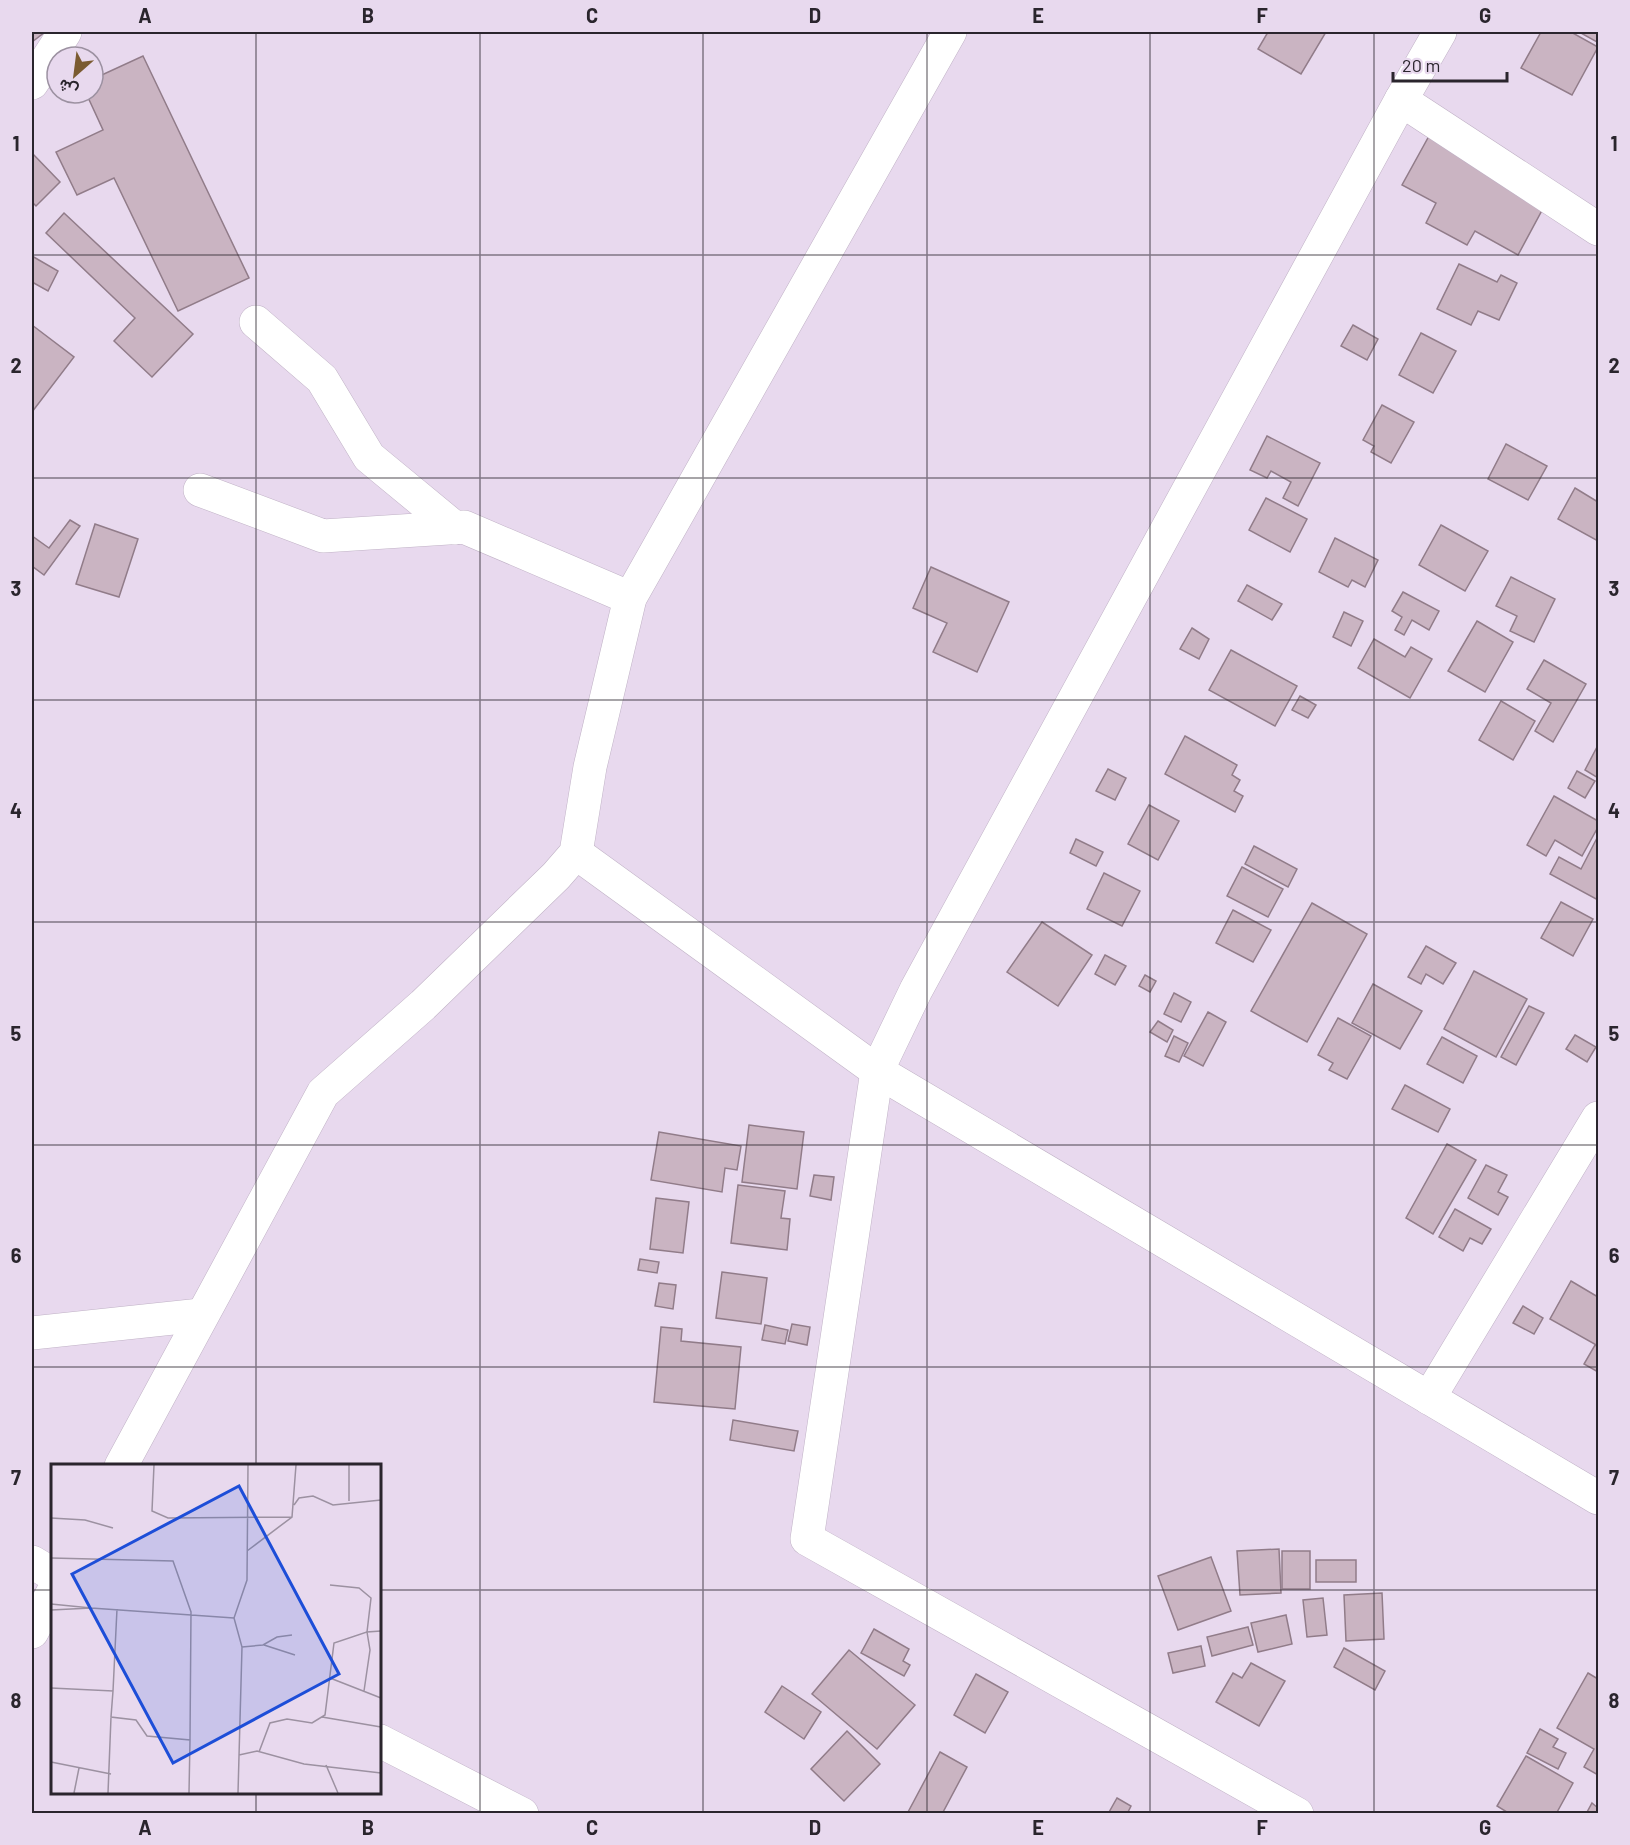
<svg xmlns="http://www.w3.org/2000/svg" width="1630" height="1845" font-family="Barlow,Vazirmatn,sans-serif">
	<rect width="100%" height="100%" fill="#e8d9ee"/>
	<g fill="#cab4c2" stroke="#917c89" stroke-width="1.5">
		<polygon points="32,32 45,32 32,42"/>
		<polygon points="1268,32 1326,32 1301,74 1258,49"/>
		<polygon points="1541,32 1571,32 1598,47 1572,95 1521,68"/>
		<polygon points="1579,32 1598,32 1598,39 1597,42"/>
		<polygon points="143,56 249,278 178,311 114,178 77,195 56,152 103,130 86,93 93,93 93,79"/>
		<polygon points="1429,136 1547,201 1518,255 1475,231 1467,245 1426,223 1436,203 1402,185"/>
		<polygon points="32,153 60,182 36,206 32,202"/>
		<polygon points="64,213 193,334 152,377 114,341 135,318 46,233"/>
		<polygon points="32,256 58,271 48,291 32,282"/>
		<polygon points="1459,264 1497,282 1501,275 1517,283 1499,320 1478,311 1471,325 1437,309"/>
		<polygon points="32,325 74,357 32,412"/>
		<polygon points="1353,325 1378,339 1367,360 1341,346"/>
		<polygon points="1421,333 1456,351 1433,393 1399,375"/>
		<polygon points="1382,405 1414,422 1391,463 1371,452 1374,446 1363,440"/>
		<polygon points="1267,436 1320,463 1298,506 1283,498 1291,482 1271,471 1267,478 1250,470"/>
		<polygon points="1506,444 1547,466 1528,500 1488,479"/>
		<polygon points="1575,488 1598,502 1598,541 1558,519"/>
		<polygon points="1266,498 1307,519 1290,552 1249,530"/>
		<polygon points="70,520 80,526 44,575 32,566 32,536 49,548"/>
		<polygon points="95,524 138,539 119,597 76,584"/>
		<polygon points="1441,525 1488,551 1465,591 1419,565"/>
		<polygon points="1335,538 1378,560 1365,587 1352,580 1348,587 1319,572"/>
		<polygon points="931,567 1009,602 977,672 933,652 947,623 913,608"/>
		<polygon points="1511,577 1555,599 1534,642 1510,631 1517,616 1496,606"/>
		<polygon points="1247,585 1282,604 1272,620 1238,601"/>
		<polygon points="1403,592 1439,611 1429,630 1412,620 1404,635 1395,630 1402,617 1392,611"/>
		<polygon points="1344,612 1363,621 1351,646 1333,637"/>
		<polygon points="1477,621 1513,642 1485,692 1448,671"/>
		<polygon points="1192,628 1209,639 1199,659 1180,649"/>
		<polygon points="1374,639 1405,657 1411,647 1432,659 1410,698 1358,668"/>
		<polygon points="1231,650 1297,686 1275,726 1209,690"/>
		<polygon points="1544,660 1586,684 1553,742 1535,731 1551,703 1527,689"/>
		<polygon points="1300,696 1316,705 1308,718 1292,710"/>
		<polygon points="1501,701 1535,721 1513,760 1479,740"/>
		<polygon points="1185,736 1237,765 1232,775 1240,780 1234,791 1243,796 1235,812 1165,774"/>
		<polygon points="1598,745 1598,778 1585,770"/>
		<polygon points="1108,769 1126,778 1115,800 1096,791"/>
		<polygon points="1577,771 1595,781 1585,798 1568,788"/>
		<polygon points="1554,796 1598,821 1598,827 1582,856 1555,840 1546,856 1527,845"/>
		<polygon points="1149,805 1179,821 1158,860 1128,844"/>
		<polygon points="1598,836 1598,900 1550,874 1559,857 1581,869"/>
		<polygon points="1076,839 1103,852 1096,866 1070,853"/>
		<polygon points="1254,846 1297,869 1288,887 1245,864"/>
		<polygon points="1242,867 1283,889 1268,917 1227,896"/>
		<polygon points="1104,873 1140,891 1122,926 1087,909"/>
		<polygon points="1561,902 1593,919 1573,956 1541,938"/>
		<polygon points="1312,903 1367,934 1307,1042 1251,1011"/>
		<polygon points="1233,910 1271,930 1253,962 1216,943"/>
		<polygon points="1042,922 1092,955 1058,1006 1007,972"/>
		<polygon points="1426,946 1456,963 1443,984 1426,974 1421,984 1408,977"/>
		<polygon points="1105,955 1126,966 1115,985 1095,974"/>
		<polygon points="1474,971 1527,999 1496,1057 1444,1029"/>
		<polygon points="1145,975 1156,981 1150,992 1139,986"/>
		<polygon points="1373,984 1422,1011 1400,1049 1352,1023"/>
		<polygon points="1174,993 1191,1002 1181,1022 1164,1014"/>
		<polygon points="1529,1006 1544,1013 1516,1065 1501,1057"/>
		<polygon points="1208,1012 1226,1022 1203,1066 1184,1056"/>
		<polygon points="1338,1018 1371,1036 1347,1079 1329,1070 1333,1063 1318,1055"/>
		<polygon points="1158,1021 1173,1030 1167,1042 1150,1032"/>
		<polygon points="1575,1035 1596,1047 1587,1062 1566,1049"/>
		<polygon points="1174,1036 1188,1043 1179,1062 1165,1056"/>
		<polygon points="1442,1037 1477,1056 1463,1083 1427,1064"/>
		<polygon points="1405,1085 1450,1109 1438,1132 1392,1109"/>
		<polygon points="749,1125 804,1132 797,1189 742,1182"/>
		<polygon points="659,1132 741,1146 737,1170 725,1168 722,1192 651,1180"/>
		<polygon points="1447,1144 1476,1160 1433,1234 1406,1218"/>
		<polygon points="1486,1165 1507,1175 1498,1192 1508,1197 1498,1215 1468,1198"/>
		<polygon points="814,1175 834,1177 831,1200 810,1196"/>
		<polygon points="738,1185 785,1191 781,1218 790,1219 787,1250 731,1243"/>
		<polygon points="656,1198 689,1202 683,1253 650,1249"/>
		<polygon points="1455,1209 1491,1229 1482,1244 1470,1238 1463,1251 1439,1237"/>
		<polygon points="640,1259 659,1262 657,1273 638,1270"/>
		<polygon points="722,1272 767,1278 761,1324 716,1318"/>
		<polygon points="1571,1281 1598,1297 1598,1346 1550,1319"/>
		<polygon points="659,1283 676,1285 673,1309 655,1306"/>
		<polygon points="1523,1306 1543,1318 1534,1334 1513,1323"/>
		<polygon points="792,1324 810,1327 807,1345 788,1341"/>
		<polygon points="765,1325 788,1330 785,1344 762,1340"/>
		<polygon points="661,1327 682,1329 681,1341 741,1347 735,1409 654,1402"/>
		<polygon points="1595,1345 1598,1347 1598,1372 1584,1364"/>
		<polygon points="733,1420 798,1431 794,1451 730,1440"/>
		<polygon points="1279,1549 1281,1593 1240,1595 1237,1551"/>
		<rect x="1282" y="1551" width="28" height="38"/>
		<polygon points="1211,1557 1231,1611 1178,1630 1158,1576"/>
		<rect x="1316" y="1560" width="40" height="22"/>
		<polygon points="1382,1593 1384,1639 1346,1641 1344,1595"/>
		<polygon points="1323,1598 1327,1635 1307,1637 1303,1600"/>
		<polygon points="1286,1615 1292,1644 1258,1652 1251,1623"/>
		<polygon points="1248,1627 1253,1645 1212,1656 1207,1637"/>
		<polygon points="874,1629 909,1649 903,1661 910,1665 904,1676 861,1653"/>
		<polygon points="1201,1646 1205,1666 1173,1673 1168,1653"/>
		<polygon points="1344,1648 1385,1671 1375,1690 1334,1667"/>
		<polygon points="849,1650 915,1705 877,1749 812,1694"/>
		<polygon points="1251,1663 1285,1681 1259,1726 1216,1702 1233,1673 1242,1678"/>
		<polygon points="1588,1673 1598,1679 1598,1775 1584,1767 1594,1749 1557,1728"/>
		<polygon points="976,1674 1008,1692 985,1733 954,1715"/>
		<polygon points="782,1686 821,1712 804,1739 765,1712"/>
		<polygon points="1540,1729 1558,1739 1553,1747 1566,1753 1558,1769 1527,1753"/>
		<polygon points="847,1731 880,1764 844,1801 811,1769"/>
		<polygon points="940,1752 967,1767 942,1814 907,1814"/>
		<polygon points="1526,1756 1573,1783 1556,1814 1510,1814 1497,1806"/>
		<polygon points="1117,1798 1131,1806 1127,1814 1108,1814"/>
		<polygon points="1592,1803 1598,1808 1598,1814 1586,1814"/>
	</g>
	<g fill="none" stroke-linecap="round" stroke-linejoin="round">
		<g stroke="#c0b2c6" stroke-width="34">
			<g id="minor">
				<polyline points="1440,32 1401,100 1598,229"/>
				<polyline points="32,83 65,32"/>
				<polyline points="256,322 322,379 369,457 455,528"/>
				<polyline points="200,490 323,536 464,527 630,598"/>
				<polyline points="576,853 877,1071 1598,1498"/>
				<polyline points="32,1333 201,1315"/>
				<polyline points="1429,1398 1598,1118"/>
				<polyline points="121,1466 323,1093 423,1005 556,876 576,853 590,767 630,598 950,32"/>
				<polyline points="32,1562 52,1574"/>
				<polyline points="32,1632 52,1594"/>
				<polyline points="380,1741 522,1814"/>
				<polyline points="1297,1814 807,1539 877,1071 916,990 1401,100"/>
			</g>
		</g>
		<use href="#minor" stroke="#fff" stroke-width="33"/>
	</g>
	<path fill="none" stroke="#2a252d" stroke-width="1.5" stroke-opacity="0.55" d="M256,32V1466M480,32V1814M703,32V1814M927,32V1814M1150,32V1814M1374,32V1814M32,255H1598M32,478H1598M32,700H1598M32,922H1598M32,1145H1598M32,1367H1598M32,1590H52M380,1590H1598M256,1792V1814"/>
	<g transform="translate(51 1464)">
		<rect width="330" height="330" fill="#e8d9ee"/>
		<path fill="none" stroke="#9c91a1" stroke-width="1.5" d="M103,1L101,47L117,54L241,53M298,1V37M243,41L248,34L262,32L282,41L330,36M0,54L34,56L62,64M196,87L241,53L245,1M0,94L122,97L140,148L139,276M0,140L40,144L0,146M40,144L183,154M213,181L244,191M191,183L212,181L226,173L241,171M279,214L330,234M0,224L62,227L66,145M62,227L60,253L85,256L96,272L139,276L138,329M313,227L319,186L316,168L330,167M271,253L330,263M208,288L219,259L236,255L261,259L274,251L283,179L316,168L320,134L308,124L279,121M188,291L206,287L253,300L330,309M0,298L60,310M275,301L287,329M23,329L28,304M57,329L60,253M187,329L191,183L183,154L196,116L197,1"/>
		<path fill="#1d4ed8" fill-opacity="0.15" stroke="#1d4ed8" stroke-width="3" d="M188,22L288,210L122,299L21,110Z"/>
		<rect width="330" height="330" fill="none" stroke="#2a252d" stroke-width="3"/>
	</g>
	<rect width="1630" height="1845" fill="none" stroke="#e8d9ee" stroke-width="66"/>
	<g transform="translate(75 75) rotate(208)"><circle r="28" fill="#e8d9ee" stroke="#9c91a1" stroke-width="1.5"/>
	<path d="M0-4.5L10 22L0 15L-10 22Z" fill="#7b5b31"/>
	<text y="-9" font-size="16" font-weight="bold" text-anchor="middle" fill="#2a252d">ش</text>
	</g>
	<path d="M1393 72v9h114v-9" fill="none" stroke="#2a252d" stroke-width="3"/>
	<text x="1402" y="72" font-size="18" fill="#2a252d" stroke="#e8d9ee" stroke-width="4.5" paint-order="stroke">20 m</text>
	<rect x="33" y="33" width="1564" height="1779" fill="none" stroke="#2a252d" stroke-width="2"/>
	<g font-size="20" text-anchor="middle" font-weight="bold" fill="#2a252d">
		<text x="145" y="23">A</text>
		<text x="368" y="23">B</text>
		<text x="592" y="23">C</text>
		<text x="815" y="23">D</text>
		<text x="1038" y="23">E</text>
		<text x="1262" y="23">F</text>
		<text x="1485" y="23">G</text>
		<text x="16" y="151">1</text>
		<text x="1614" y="151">1</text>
		<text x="16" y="373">2</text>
		<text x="1614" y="373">2</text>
		<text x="16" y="596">3</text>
		<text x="1614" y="596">3</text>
		<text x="16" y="818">4</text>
		<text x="1614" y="818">4</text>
		<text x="16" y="1041">5</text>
		<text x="1614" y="1041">5</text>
		<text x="16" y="1263">6</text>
		<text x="1614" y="1263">6</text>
		<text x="16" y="1485">7</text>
		<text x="1614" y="1485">7</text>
		<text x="16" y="1708">8</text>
		<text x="1614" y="1708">8</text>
		<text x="145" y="1835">A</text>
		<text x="368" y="1835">B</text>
		<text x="592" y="1835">C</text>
		<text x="815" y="1835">D</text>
		<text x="1038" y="1835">E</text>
		<text x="1262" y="1835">F</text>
		<text x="1485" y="1835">G</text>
	</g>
</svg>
